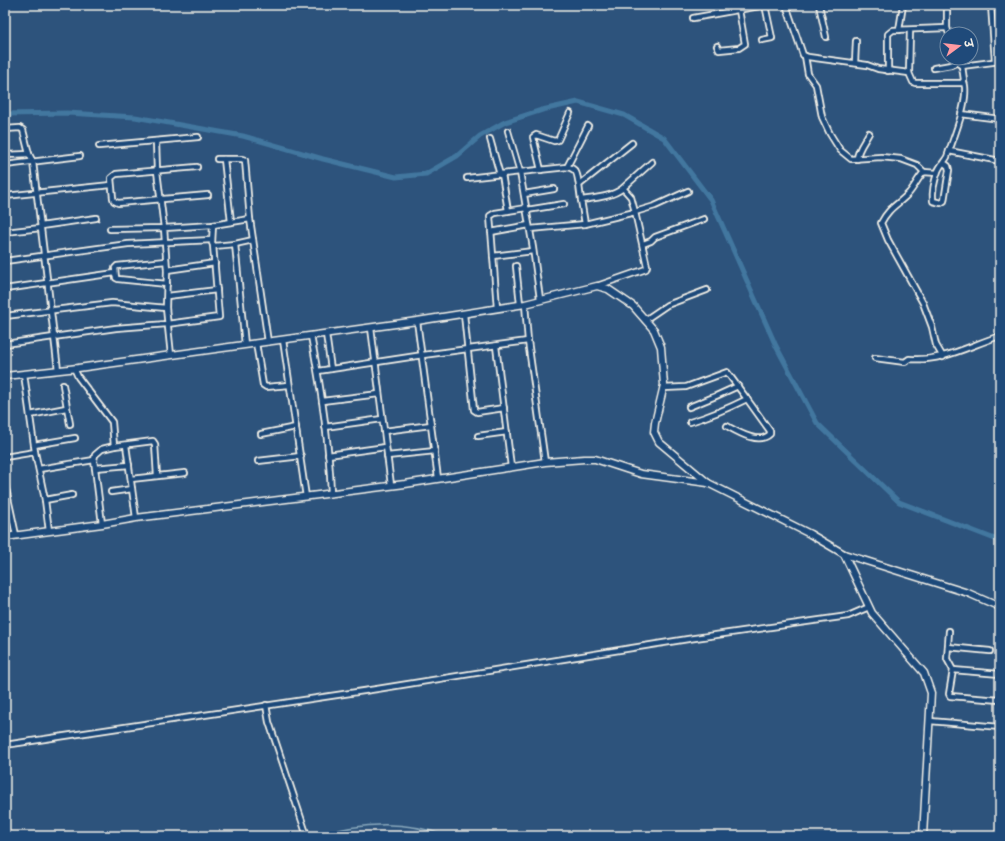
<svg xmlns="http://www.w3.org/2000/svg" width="1005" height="841" font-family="'Comic Neue','Playpen Sans Deva',sans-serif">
	<rect width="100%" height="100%" fill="#2d537c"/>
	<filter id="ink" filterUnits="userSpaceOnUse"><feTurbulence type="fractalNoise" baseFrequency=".025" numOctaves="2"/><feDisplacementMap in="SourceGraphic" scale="8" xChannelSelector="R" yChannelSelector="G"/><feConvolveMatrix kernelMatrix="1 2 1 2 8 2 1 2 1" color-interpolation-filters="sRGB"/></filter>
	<g filter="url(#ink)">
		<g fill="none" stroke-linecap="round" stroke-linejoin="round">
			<path stroke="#89a8bc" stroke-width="1.5" d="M315,836C358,823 403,819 446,836"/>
			<polyline stroke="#42779f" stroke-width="5" points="5,114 67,113 135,117 243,136 323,159 396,177 426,174 457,156 480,136 505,122 542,110 578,102 624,115 664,138 711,200 776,346 817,423 899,502 1000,541"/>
			<g stroke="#f4f1e8" stroke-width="8">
				<g id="street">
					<polyline points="786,5 802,52 803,55 808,57 867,65 878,69 909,73 913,82 915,83 962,83 964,80 962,66"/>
					<polyline points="819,5 826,37"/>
					<polyline points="947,5 947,28 949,34"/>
					<polyline points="991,5 995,61"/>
					<polyline points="693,18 765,5"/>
					<polyline points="899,30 903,5"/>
					<polyline points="762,40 772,38 765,5"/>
					<polyline points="717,46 719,50 739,48 745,44 739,10"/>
					<polyline points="805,56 808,74 816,85 822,117 830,134 840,150 851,159 881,157 901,159 917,165 924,172"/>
					<polyline points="957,58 959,64 962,66 1000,61"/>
					<polyline points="855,63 856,41"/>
					<polyline points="934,68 951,65 958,62"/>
					<polyline points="888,71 888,34 893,30 947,28"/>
					<polyline points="909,73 910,30"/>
					<polyline points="961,114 1000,119"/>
					<polyline points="5,129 20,128 23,130 29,154 33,162 58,370"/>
					<polyline points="490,139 500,175"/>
					<polyline points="99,146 198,137"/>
					<polyline points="949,151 1000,161"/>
					<polyline points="5,155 29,154"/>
					<polyline points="217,159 242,159 245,160 250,219 268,342"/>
					<polyline points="224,159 231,222"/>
					<path d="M857,159C857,150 865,141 869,133"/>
					<path d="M944,163L948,166L949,170L944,201L941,203L933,201C932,192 935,179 938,171C940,166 944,162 947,157C953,139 970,99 964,82"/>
					<polyline points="5,165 80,156"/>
					<polyline points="197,167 116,174 111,178 113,198 114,201 118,203 208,195"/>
					<polyline points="567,167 588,126"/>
					<polyline points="541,170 533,137 536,135 554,141 558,140 570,113"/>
					<path d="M937,173L924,172C918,178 915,186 909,193C898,205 889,207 881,223L888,240L923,303L932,327L936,345L943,357"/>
					<polyline points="502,174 508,211"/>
					<polyline points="467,178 520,172 508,131"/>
					<path d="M623,188L631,197L635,212L585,224L581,200C595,198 612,197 623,188L652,162"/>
					<polyline points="524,194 554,189"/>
					<polyline points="5,196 111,185"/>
					<polyline points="581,200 579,185 632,143"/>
					<polyline points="527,210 564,204"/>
					<polyline points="213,225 212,243 214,246 235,244 253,240"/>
					<polyline points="41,226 96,218"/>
					<polyline points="110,229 164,228 157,171 156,141"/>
					<polyline points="530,229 585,224"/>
					<polyline points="5,232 41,228"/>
					<polyline points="491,232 529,225"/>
					<polyline points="235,244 245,345"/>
					<polyline points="643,244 651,241 655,237 704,219"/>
					<polyline points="493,256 533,251"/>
					<polyline points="5,261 128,244 212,240"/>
					<polyline points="166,261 117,266 115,268 116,278 118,279 167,284"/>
					<polyline points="516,266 520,304"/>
					<polyline points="167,270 215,263"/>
					<polyline points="597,286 646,269 647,266 635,212 655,206 688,191"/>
					<polyline points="5,289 115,273"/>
					<polyline points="167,296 217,290"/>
					<path d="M540,299L533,248L520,172L567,167C578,169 577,175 579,185"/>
					<polyline points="525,304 528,341 545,462"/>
					<polyline points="497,308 490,216 495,213 526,208"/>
					<polyline points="464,314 474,410 477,412 504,408"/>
					<polyline points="5,316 112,303 166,308"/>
					<polyline points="645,320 667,305 707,290"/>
					<polyline points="417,321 438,478"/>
					<polyline points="371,328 391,485"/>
					<polyline points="326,334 331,369"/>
					<path d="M311,336C321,388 329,441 331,493"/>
					<polyline points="283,340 306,497"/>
					<polyline points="256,343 263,385 266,387 289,385"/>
					<polyline points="5,344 116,328 167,324 219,317 213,245"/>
					<polyline points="496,346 511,467"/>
					<polyline points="171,355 166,308 167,270 164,228 213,225 250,219"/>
					<path d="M875,358L905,362L909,359C943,362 968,346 1000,336"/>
					<polyline points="74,368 78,377 112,422 114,446"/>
					<polyline points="318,371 423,355 528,341"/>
					<polyline points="24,374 35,452 45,500 49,531"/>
					<polyline points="63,385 70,424"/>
					<path d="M663,388L686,387L727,372L747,399C729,408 710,416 690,422"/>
					<polyline points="322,401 379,394"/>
					<polyline points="689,407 716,396 738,386"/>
					<polyline points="30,415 66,408"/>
					<path d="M727,426C738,432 759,445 770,434V431L747,399"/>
					<polyline points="325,427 382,419"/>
					<polyline points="384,431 431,425"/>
					<polyline points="261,434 296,427"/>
					<polyline points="478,436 507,432"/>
					<polyline points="34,445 75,438"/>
					<polyline points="126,445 136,518"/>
					<polyline points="328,455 386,447"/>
					<polyline points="387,456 435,451"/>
					<polyline points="5,457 35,452"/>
					<polyline points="258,461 301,456"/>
					<polyline points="95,468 129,465"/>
					<polyline points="39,469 94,460"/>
					<polyline points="131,479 185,473"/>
					<polyline points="5,484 16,535"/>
					<polyline points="111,492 132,489"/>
					<polyline points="45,500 72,495"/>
					<polyline points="102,524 94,460 95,455 102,449 114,446 153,441 155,444 157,476"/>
					<polyline points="949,631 947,659 953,670 949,694 950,696 1000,700"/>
					<polyline points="948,647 990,651"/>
					<polyline points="953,670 1000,674"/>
					<polyline points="266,705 269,722 307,836"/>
					<polyline points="930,721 1000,727"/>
					<polyline points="5,745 377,689 688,639 848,616 869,607"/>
				</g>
			</g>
			<g stroke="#f4f1e8" stroke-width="9">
				<g id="secondary">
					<polyline points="5,376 78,368 417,321 525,304 597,286 608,289 633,306 654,330 661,347 664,385 655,423 654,432 659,442 708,483"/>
					<polyline points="5,537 102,524 136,518 405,484 545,462 584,459 595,459 641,474 708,483 810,534 844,554 968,593 1000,607"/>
					<polyline points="844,554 872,613 924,673 931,693 923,836"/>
				</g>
			</g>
			<use href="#street" stroke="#1f4a7a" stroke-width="4.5"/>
			<use href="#secondary" stroke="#1f4a7a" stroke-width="6"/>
		</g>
	</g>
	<rect width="1005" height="841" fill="none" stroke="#1f4a7a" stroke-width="20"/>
	<rect x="10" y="10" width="985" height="821" fill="none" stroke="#f4f1e8" stroke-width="1.5" filter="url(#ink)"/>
	<g transform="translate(959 46) rotate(75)"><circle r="19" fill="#1f4a7a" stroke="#748da6"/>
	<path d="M0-3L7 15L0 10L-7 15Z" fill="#ff9aa2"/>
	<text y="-6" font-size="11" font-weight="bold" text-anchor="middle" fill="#f4f1e8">उ</text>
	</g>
</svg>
